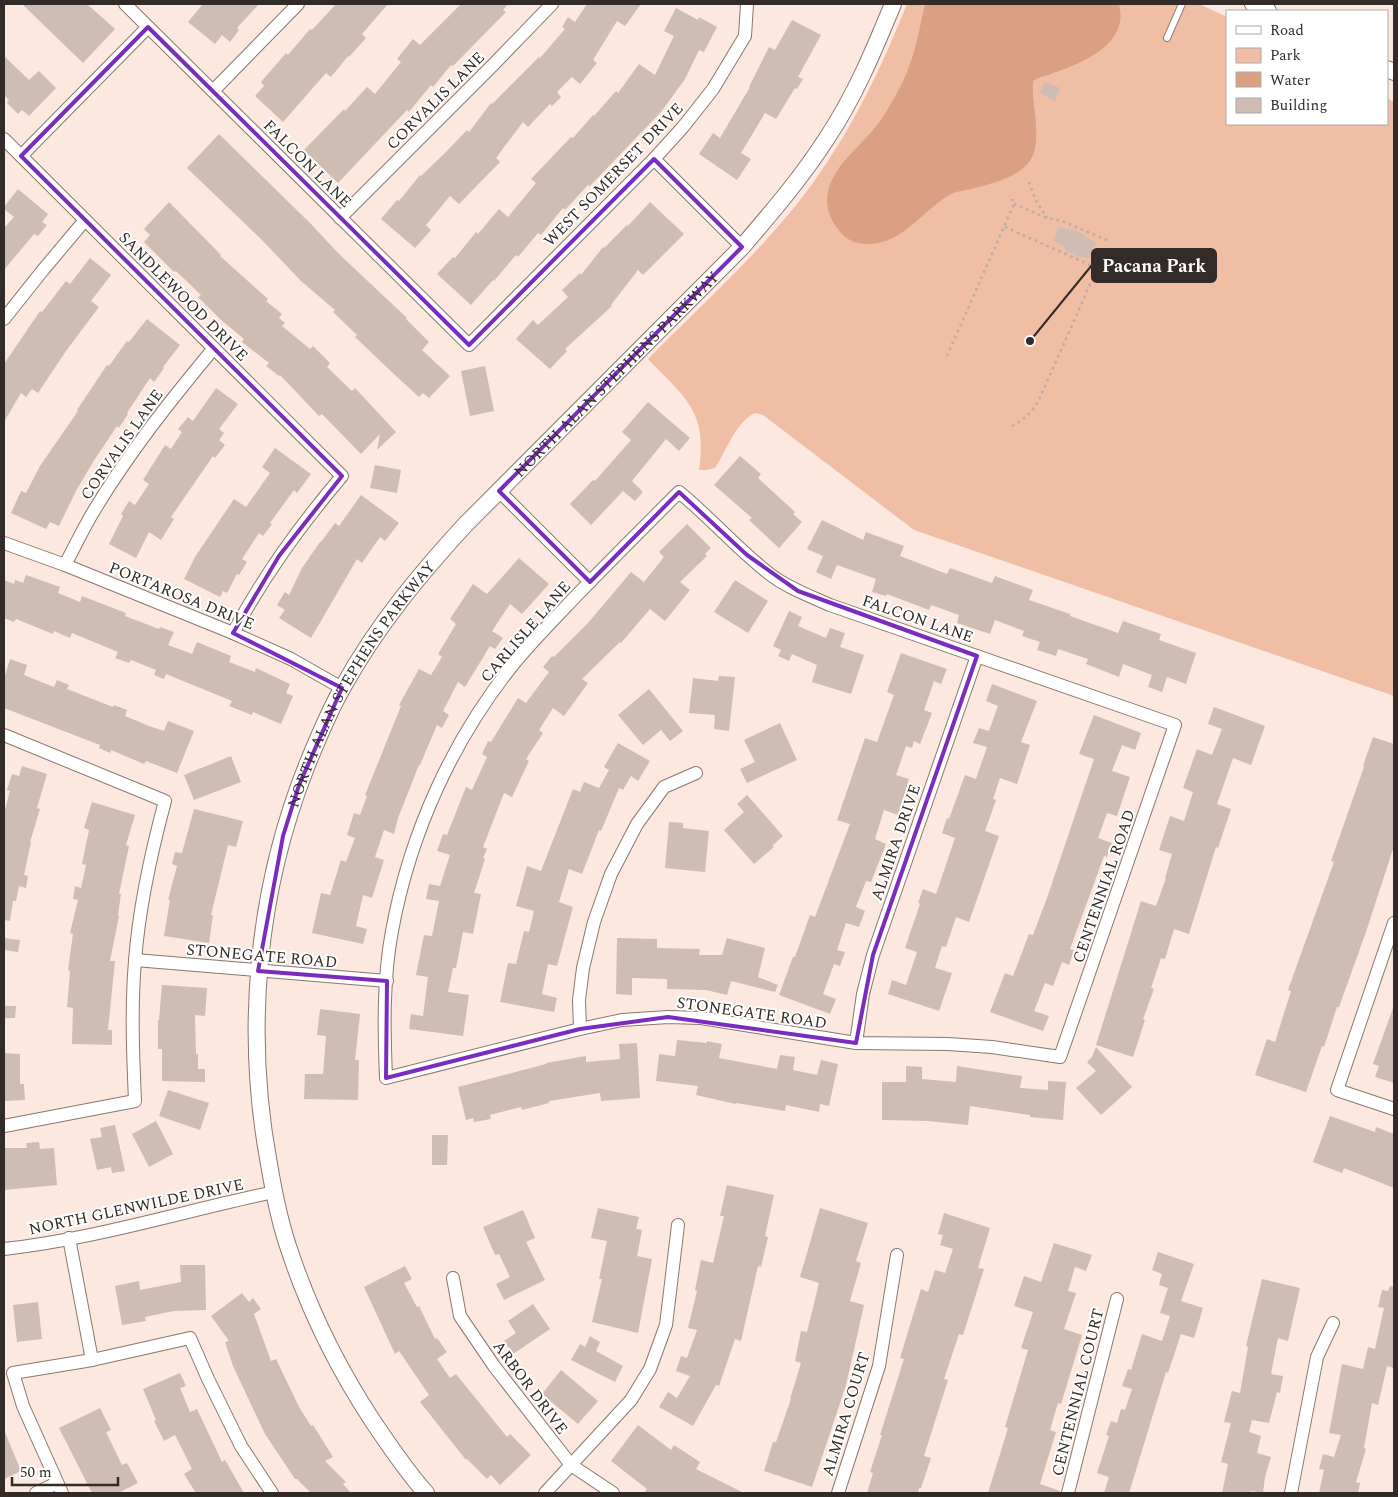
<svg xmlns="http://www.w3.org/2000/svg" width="1398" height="1497" font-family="Spectral,serif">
	<rect width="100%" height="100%" fill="#fce8df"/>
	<path fill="#f0bda5" d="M907,4H1199L1227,17V124H1387V98L1394,102V696L914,530L763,415L755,413C735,423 727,450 715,468L706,470H699C708,411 685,398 648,359C701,305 762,251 807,191C851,132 880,71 907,4Z"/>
	<path fill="#dba084" d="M925,4H1119C1131,50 1069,68 1036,79L1033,81C1031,105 1044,143 1029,162C1017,178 990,184 971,189C965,190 959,191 953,193C922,209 902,247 864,244C855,243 847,240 841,233C833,224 826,211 827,199C830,166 859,149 877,125C883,118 888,109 893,100C913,67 917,40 925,4Z"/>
	<g fill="#cfbcb3">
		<polygon points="22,4 87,4 115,29 83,63"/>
		<polygon points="203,4 259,4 237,28 239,30 230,42 222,35 215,44 188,22"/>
		<polygon points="336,4 388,4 362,34 366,38 349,57 348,56 331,77 326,73 283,122 255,96 264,86 261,82 286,53 288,55 310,29 312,30"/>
		<polygon points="461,4 508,4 503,10 506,12 453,66 451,65 433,87 431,85 409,112 407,110 338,183 304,150 344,109 345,111 367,87 375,94 401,62 397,59 413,39 420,45"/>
		<polygon points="587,4 641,4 625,26 617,21 593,60 597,63 580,84 572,77 557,92 561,97 552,106 550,104 528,127 523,122 496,158 500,162 459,204 450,196 426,225 431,230 415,248 381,219 397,200 399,201 420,175 421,176 445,153 467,130 469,132 491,103 492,104 539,57 540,58 565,29 562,27 568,17 575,22"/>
		<polygon points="676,8 698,20 699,17 717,27 704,52 699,50 685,79 661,112 634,140 590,186 588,185 565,210 563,208 541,235 538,233 518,257 516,255 494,281 493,280 471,305 437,274 453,257 455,258 476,232 478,234 499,209 508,217 536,183 531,179 571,137 573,138 593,115 594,116 616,91 618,93 639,64 655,75 674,36 664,31"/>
		<polygon points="792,20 821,35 798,77 803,79 797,89 795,88 776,119 765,113 741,153 751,159 737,180 699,154 713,133 720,138 750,87 749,87 769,47 775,50"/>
		<polygon points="4,56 29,80 39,71 56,88 29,116 22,110 18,114 7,103 9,100 4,95"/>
		<polygon points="1045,82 1060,88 1055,101 1040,93"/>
		<polygon points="219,134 311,224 339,254 407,318 406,319 429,342 422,350 450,376 429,398 423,393 419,397 396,376 355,337 357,335 333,312 335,310 301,281 261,239 187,168"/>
		<polygon points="18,189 48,214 42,222 47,225 38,236 34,234 4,270 4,228 14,217 4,209 4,207"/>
		<polygon points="169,202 221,255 220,256 268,299 266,301 282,314 279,318 285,323 282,326 310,349 313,346 330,363 327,367 352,391 355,388 396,432 377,450 380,434 361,454 322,414 319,416 280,375 279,376 266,366 269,363 242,342 244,339 220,319 198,297 201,295 176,271 174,272 144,242 150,235 144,229"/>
		<polygon points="650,202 684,234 643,275 638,270 611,305 612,306 565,349 567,351 550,369 516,339 533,320 538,325 568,297 562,290 580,273 581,275 603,247 604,248 627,225 628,226"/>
		<polygon points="1059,226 1071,231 1072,229 1085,235 1084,237 1096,242 1089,258 1077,256 1066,251 1063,246 1053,241"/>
		<polygon points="90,258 111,275 91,301 99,307 66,351 38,393 32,389 26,397 21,393 4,422 4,364 40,311 42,312 66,281 70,284"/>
		<polygon points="147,319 180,345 163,367 164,368 154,382 150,378 127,413 128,414 119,428 117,426 93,462 76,491 59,526 50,522 46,529 11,513 21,491 26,493 40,466 78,411 77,410 107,365 109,366 127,341 129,342"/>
		<polygon points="485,366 494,411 470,416 461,371"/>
		<polygon points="216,388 238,404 219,429 224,433 219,440 225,445 215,458 213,456 171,517 174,519 161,540 149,532 136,558 109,544 123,516 121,514 129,501 135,505 149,484 143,480 165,445 171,449 182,432 178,429 188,417 193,421"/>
		<polygon points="648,402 690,438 679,451 666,439 632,481 643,492 635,501 623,491 591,525 570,504 593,480 595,481 631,440 622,432"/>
		<polygon points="275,448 311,474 297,493 294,490 270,523 272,524 263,536 259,533 242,559 247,562 239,575 237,574 227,593 223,591 220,597 184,579 195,557 234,499 246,507 270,473 262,467"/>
		<polygon points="740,456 761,474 758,478 795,512 793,514 802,522 779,548 749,520 752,518 714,485"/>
		<polygon points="375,465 401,470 397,493 370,488"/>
		<polygon points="361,495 399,523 385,541 380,537 362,563 357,559 311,638 279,618 285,610 277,605 285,592 289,595 302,568 320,542 321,542 335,523 339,526"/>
		<polygon points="822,520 863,540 866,532 904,546 900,556 947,574 950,568 992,583 995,576 1033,590 1029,600 1070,614 1070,616 1118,633 1123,621 1161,634 1159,640 1196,653 1186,684 1167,677 1162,692 1148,687 1152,675 1123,664 1119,677 1086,664 1088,659 1058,649 1056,656 1037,650 1040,642 1022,636 1024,631 995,620 990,634 957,623 959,615 931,605 929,610 887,594 886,596 872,592 876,579 837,565 831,579 816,572 823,556 807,549"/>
		<polygon points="687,524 711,548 705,554 707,556 680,582 690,590 665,621 650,609 621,643 620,642 582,679 588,683 564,716 553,708 539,730 543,733 526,759 529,761 512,797 504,793 483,847 487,849 483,858 485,859 474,893 481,894 473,934 463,932 456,968 453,968 448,992 469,995 463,1036 409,1029 411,1014 423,1016 428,977 416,975 424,935 432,936 439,901 426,899 429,884 440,886 450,855 437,851 443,834 447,835 466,787 472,790 487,757 482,754 488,741 491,742 518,698 526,703 549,672 543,667 552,656 554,657 588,623 631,572 644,582 664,557 659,552"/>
		<polygon points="519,558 549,584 522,614 510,604 492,631 503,638 495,649 490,646 465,687 458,682 443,711 449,715 442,728 437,725 420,765 419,765 398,818 394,834 384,830 375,857 384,860 372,898 363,895 356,926 367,929 363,944 312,933 321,893 330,895 341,860 346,862 355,838 347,835 354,813 360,815 367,796 365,795 401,706 399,705 419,669 431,675 442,657 438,654 456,624 450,619 473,584 487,594"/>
		<polygon points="26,575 60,587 58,593 80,602 82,596 126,613 125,616 159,629 160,627 174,632 168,645 192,654 197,642 231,656 229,662 255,672 256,668 290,684 286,693 293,696 281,724 253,712 252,715 229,706 232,701 166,674 164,679 154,675 156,670 131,660 129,663 115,658 118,652 72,633 70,638 54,631 53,634 16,619 14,622 4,618 4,580 14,584 15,580 23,583"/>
		<polygon points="735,580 768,601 748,633 714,612"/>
		<polygon points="789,611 802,617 798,626 826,638 830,628 845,633 840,647 864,655 851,694 812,682 817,665 792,654 789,661 778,656 781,650 773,646"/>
		<polygon points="901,653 947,669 941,684 934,681 924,710 932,713 920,744 914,741 912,748 906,746 896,775 909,779 898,815 884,810 875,839 886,844 871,882 866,881 856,907 865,911 859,927 846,923 837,950 845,952 840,966 834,964 823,994 836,999 830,1014 779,995 793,957 795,957 810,915 815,917 850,824 837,820 865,738 877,742 894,695 887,692"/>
		<polygon points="10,659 27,665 24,675 54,687 57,680 69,685 67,689 113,707 114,705 127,710 125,716 149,726 164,731 168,721 194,731 177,773 146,761 144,764 111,750 110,753 99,748 100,745 4,708 4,679"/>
		<polygon points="719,676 735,677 729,731 714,729 715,715 689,713 693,678 718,681"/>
		<polygon points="992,684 1037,701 1021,742 1030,745 1017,784 1000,778 993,799 996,800 985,831 999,836 969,922 956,917 946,947 942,946 935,968 952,973 939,1011 888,994 892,980 906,985 917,952 905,948 920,904 918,903 923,889 936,894 955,838 942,833 947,818 949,819 965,775 976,779 987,747 973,743 979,728 989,731 998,706 986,701"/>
		<polygon points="649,689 683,731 670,741 661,730 643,745 618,715"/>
		<polygon points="1214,707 1265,726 1251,765 1233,758 1217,804 1231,809 1218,848 1216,847 1189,934 1174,929 1165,959 1161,958 1151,988 1154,989 1143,1019 1145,1020 1133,1057 1096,1045 1141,901 1156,906 1166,878 1165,878 1172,854 1159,850 1170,816 1184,821 1193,792 1183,788 1197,749 1212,755 1222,729 1208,724"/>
		<polygon points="1094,715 1141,733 1135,750 1122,745 1112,771 1130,777 1117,816 1107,813 1098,838 1112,843 1107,857 1104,856 1070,949 1074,950 1069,965 1062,962 1053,986 1045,983 1034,1011 1049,1016 1043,1031 990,1012 1005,973 1013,976 1029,934 1033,935 1047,898 1094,759 1079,754"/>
		<polygon points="780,723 797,760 747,783 740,769 755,762 744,740"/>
		<polygon points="1373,737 1394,744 1394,846 1366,932 1339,1007 1337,1007 1324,1047 1322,1046 1306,1092 1255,1075 1267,1039 1275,1042 1291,991 1288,990 1334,862 1331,861 1364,767 1363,766"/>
		<polygon points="618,743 650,761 638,781 631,776 623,790 619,788 601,831 599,830 582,874 569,869 559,902 573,907 557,966 548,964 542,994 557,998 554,1012 500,1002 508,963 516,964 524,931 529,932 534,911 516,906 527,866 541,871 573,789 580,792 584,782 599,788 609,770 604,767"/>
		<polygon points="231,756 241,782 194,800 184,775"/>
		<polygon points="22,766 47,774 37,808 40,809 30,842 31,842 24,875 28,876 26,888 19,886 16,901 13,901 10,921 4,920 4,813 10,791 7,790 12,774 19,776"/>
		<polygon points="747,795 783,836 772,846 774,847 754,864 724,830 744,812 737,804"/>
		<polygon points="92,802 135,815 126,845 129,846 119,894 121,894 118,915 119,916 110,961 115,961 108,1030 112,1030 112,1045 72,1044 73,1008 67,1007 70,971 68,970 73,934 70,933 78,900 73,899 75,886 81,888 86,865 82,864 89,830 84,828"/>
		<polygon points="194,809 243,821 236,847 228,845 211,915 213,915 209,943 164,936 170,900 168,900 177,866 172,864 175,852 182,853"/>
		<polygon points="669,822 683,823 683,828 709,831 705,872 665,868"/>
		<polygon points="4,938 20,940 18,952 4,950"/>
		<polygon points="617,938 657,939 657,948 700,949 699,955 722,955 727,938 765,948 758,977 778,985 775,992 731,981 727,995 706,990 667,989 667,979 632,978 632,995 616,994"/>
		<polygon points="162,985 207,988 205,1016 195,1015 196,1054 198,1054 198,1069 205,1069 205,1082 162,1081 162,1049 158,1049 158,1020 159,1020"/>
		<polygon points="4,1006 16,1006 15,1018 4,1018"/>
		<polygon points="1393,1008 1394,1008 1394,1083 1375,1077 1379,1066 1373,1064"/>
		<polygon points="320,1009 360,1014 355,1060 359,1060 358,1100 304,1099 305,1074 323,1074 326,1036 317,1035"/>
		<polygon points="677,1040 707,1043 707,1041 722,1044 719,1058 777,1069 780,1055 795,1057 793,1070 817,1075 821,1060 838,1064 829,1106 820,1104 819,1112 786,1105 785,1111 736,1103 736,1104 696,1095 698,1086 656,1081 659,1054 675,1056"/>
		<polygon points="637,1043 640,1098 601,1101 600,1093 549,1101 549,1103 522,1110 521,1107 490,1115 491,1119 474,1122 473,1118 466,1120 458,1087 546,1064 546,1063 586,1056 586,1062 620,1059 619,1044"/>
		<polygon points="1096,1047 1132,1087 1101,1115 1076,1088 1096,1071 1087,1062 1092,1057"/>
		<polygon points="4,1053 20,1054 20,1084 24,1084 25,1100 4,1101"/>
		<polygon points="906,1066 922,1067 922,1079 956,1082 957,1066 1022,1076 1020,1088 1048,1090 1048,1081 1066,1082 1063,1120 1030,1117 1030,1115 970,1106 968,1125 928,1121 882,1120 882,1082 906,1082"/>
		<polygon points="168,1090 209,1103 200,1130 159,1116"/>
		<polygon points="1330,1116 1375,1132 1376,1127 1394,1134 1394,1188 1344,1168 1342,1173 1313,1162"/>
		<polygon points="156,1121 173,1154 149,1167 132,1134"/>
		<polygon points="115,1125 125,1171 112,1173 111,1167 97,1170 90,1139 102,1137 100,1128"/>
		<polygon points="432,1135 448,1135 447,1165 432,1165"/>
		<polygon points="39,1142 40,1149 54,1148 57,1185 4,1190 4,1148 27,1148 26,1143"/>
		<polygon points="727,1185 774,1195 765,1236 768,1237 761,1267 758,1266 741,1341 735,1339 719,1386 716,1385 693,1426 659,1407 668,1392 677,1398 690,1376 676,1371 681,1356 687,1358 697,1330 688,1328 697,1291 695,1290 701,1260 713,1263 724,1216 720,1216"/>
		<polygon points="598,1208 639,1217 636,1229 642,1230 637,1256 652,1259 638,1333 592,1322 602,1279 599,1279 607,1241 591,1238"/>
		<polygon points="820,1208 868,1223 856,1261 861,1263 850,1301 864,1305 846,1385 812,1487 764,1471 773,1442 776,1442 791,1399 790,1399 801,1363 795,1361 801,1331 807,1332 819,1283 800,1277"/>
		<polygon points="523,1210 535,1238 526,1242 545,1280 504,1300 496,1284 510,1277 499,1254 495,1255 483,1227"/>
		<polygon points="944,1213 990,1228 978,1268 984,1269 963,1335 959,1334 944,1379 948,1380 924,1456 931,1458 921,1488 919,1488 918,1493 867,1493 873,1473 870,1472 882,1435 880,1435 904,1359 900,1358 921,1289 928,1292 935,1270 945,1273 953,1249 940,1245 943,1235 938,1234"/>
		<polygon points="1054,1243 1092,1255 1086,1271 1075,1267 1068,1291 1076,1293 1064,1329 1082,1335 1061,1404 1058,1403 1050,1430 1056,1432 1040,1484 1060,1491 1059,1493 988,1493 1008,1428 1005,1427 1028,1350 1021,1348 1033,1312 1014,1306 1024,1276 1041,1282"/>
		<polygon points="1158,1252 1194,1264 1181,1301 1203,1308 1194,1338 1181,1334 1168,1373 1166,1372 1129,1493 1104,1493 1109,1477 1097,1473 1109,1436 1106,1435 1111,1421 1117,1423 1121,1409 1125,1410 1132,1389 1122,1386 1128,1369 1131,1370 1142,1334 1162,1341 1170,1316 1160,1313 1168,1288 1159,1285 1162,1274 1152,1270"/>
		<polygon points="180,1265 205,1265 206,1310 174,1311 145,1317 146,1321 122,1325 115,1286 139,1281 140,1290 181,1282"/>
		<polygon points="405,1266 412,1279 404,1283 417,1307 419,1306 435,1339 437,1338 447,1352 437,1359 450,1378 456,1374 507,1437 510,1434 531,1455 500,1485 491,1475 487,1479 467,1459 466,1460 420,1402 429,1395 399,1351 395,1354 364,1287"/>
		<polygon points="1262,1279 1300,1288 1288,1341 1278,1338 1271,1374 1283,1376 1280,1393 1277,1392 1269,1423 1252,1420 1249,1432 1261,1436 1257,1453 1271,1457 1265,1477 1263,1493 1251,1491 1251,1493 1222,1493 1228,1464 1221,1462 1231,1423 1224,1422 1232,1391 1240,1393 1248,1347 1246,1346"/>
		<polygon points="1390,1286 1394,1287 1394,1368 1387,1366 1378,1405 1372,1403 1364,1448 1366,1449 1356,1482 1360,1483 1358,1493 1319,1493 1324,1470 1319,1469 1323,1454 1334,1457 1341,1435 1329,1433 1342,1364 1363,1369 1368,1347 1375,1349 1384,1308 1378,1307 1382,1290 1388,1291"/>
		<polygon points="242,1293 249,1302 253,1298 261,1309 254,1314 271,1361 276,1359 299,1407 311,1426 313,1425 333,1457 325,1461 346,1482 343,1484 351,1493 311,1493 297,1479 295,1479 265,1434 233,1366 225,1342 229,1341 211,1316"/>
		<polygon points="38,1302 42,1339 17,1342 13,1305"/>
		<polygon points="533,1304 550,1329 513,1354 504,1341 516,1333 508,1321"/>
		<polygon points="590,1336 600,1342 596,1351 623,1366 615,1382 571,1360 580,1344 585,1347"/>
		<polygon points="561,1370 598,1401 578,1424 542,1394"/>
		<polygon points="180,1373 186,1386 180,1388 190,1412 197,1409 222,1462 225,1460 244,1493 196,1493 184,1474 192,1469 175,1435 164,1441 154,1421 156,1420 143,1389"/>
		<polygon points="100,1408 111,1430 106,1432 122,1465 127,1463 138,1483 118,1493 92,1493 59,1428"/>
		<polygon points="638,1425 671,1450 674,1445 700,1462 696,1469 744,1493 644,1493 647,1489 611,1461"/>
		<polygon points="4,1430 21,1471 4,1479"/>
	</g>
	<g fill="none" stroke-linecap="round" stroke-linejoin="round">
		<g stroke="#89786f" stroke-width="8">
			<polyline id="service" points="1167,38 1182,4"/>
		</g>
		<g stroke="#89786f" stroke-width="14">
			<g id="minor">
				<polyline points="125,4 469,345 654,159 683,127 713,89 745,36 747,4"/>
				<polyline points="213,91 298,4"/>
				<path d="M4,139L342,476C299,527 265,574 233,633"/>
				<polyline points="21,156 148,27"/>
				<polyline points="654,159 742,247"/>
				<polyline points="340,218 492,66 552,4"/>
				<polyline points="4,319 43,270 85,220"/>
				<polyline points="499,491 590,582"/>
				<path d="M679,492C711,518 738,550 771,575C788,588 810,596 830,605L1175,725L1060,1057L992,1047L948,1044L856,1043L701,1018L668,1017L622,1020L580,1029L386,1078C384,1029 383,979 392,931C410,833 453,738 516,661C535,638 557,616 578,594C611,560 645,526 679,492Z"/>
				<polyline points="4,543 65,565 233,633 291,659 342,688"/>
				<path d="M65,565C74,548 82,531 92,514C127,455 170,401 214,348"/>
				<path d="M4,735L165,801C151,853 139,907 135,961C131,1008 133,1055 135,1101L4,1126"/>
				<polyline points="1394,923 1337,1090 1394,1109"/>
				<polyline points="135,960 387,981"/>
				<polyline points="580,1029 579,1000 583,968 594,922 611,874 637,824 664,787 696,773"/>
				<polyline points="856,1043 863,994 873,955 977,656"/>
				<polyline points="69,1238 92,1360"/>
				<path d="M4,1249C95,1239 184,1211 274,1192"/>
				<polyline points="453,1278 460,1316 494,1366 571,1465 613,1493"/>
				<polyline points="36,1493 57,1483"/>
				<polyline points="62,1493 23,1406 13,1373 92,1360 190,1338 208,1379 241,1446 272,1493"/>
				<polyline points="545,1493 631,1400 650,1369 666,1325 678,1225"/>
				<polyline points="838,1493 879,1366 897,1255"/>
				<polyline points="1068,1493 1117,1299"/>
				<polyline points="1291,1493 1317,1357 1333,1323"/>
			</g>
		</g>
		<g stroke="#89786f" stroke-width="18">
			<g id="tertiary">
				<polyline points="1253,4 1268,11"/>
				<polyline points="1387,69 1394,72"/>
				<path id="s1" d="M426,1493C406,1471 389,1445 372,1420C338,1368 310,1312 290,1252C280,1224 274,1194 269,1164C244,1030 257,891 307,765C318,738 329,711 343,687C376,627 419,575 465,525L742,247C772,212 802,177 827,138C855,96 874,50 893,4"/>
			</g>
		</g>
		<g stroke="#bcaca4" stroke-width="2.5" stroke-dasharray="2.5 4" stroke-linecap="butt">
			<polyline points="1029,182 1035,199 1047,218"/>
			<polyline points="1014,204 1047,218 1062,221 1109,241"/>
			<polyline points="1005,227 1097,268"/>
			<polyline points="947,356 1014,204 1010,195"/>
			<path d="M1012,426C1025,419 1032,412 1039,400L1103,255"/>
		</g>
		<use href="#service" stroke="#fff" stroke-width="6"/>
		<use href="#minor" stroke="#fff" stroke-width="12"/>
		<use href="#tertiary" stroke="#fff" stroke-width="16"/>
	</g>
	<path fill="none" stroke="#7b2cbf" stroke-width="4" stroke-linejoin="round" d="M148,27L469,345L654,159L742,247L499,491L590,582L679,492L747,555L798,591L977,656L873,955L856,1043L668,1017L580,1029L386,1078L387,981L258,971L283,836L299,785L342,688L233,633L279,556L342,476L21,156Z"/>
	<g text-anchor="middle" stroke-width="4" stroke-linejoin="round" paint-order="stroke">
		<g font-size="16" fill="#322b27" stroke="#fff">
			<text transform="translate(435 100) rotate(-45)" y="6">CORVALIS LANE</text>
			<text transform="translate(308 163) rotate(45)" y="6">FALCON LANE</text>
			<text transform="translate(613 174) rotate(-46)" y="6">WEST SOMERSET DRIVE</text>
			<text transform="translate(184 296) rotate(45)" y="6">SANDLEWOOD DRIVE</text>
			<text dy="6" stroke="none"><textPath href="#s1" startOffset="1278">NORTH ALAN STEPHENS PARKWAY</textPath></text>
			<text transform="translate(121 444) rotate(-55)" y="6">CORVALIS LANE</text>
			<text transform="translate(182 595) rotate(22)" y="6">PORTAROSA DRIVE</text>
			<text transform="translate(918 618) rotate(19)" y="6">FALCON LANE</text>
			<text transform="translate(525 631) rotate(-49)" y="6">CARLISLE LANE</text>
			<text dy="6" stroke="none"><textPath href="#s1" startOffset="872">NORTH ALAN STEPHENS PARKWAY</textPath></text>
			<text transform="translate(895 842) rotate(-71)" y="6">ALMIRA DRIVE</text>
			<text transform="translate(1103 886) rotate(-71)" y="6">CENTENNIAL ROAD</text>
			<text transform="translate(262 955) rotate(5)" y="6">STONEGATE ROAD</text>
			<text transform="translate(752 1012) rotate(8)" y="6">STONEGATE ROAD</text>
			<text transform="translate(136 1206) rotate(-12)" y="6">NORTH GLENWILDE DRIVE</text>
			<text transform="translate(531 1387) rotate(53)" y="6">ARBOR DRIVE</text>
			<text transform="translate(1077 1392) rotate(-76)" y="6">CENTENNIAL COURT</text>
			<text transform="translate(845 1414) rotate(-73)" y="6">ALMIRA COURT</text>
		</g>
	</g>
	<path fill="none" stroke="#322b27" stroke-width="2" d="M1030 341L1092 265"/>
	<circle fill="#322b27" stroke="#fff" stroke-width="2" cx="1030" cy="341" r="5"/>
	<rect fill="#322b27" stroke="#322b27" stroke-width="2" x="1092" y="249" width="124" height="33" rx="5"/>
	<g font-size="18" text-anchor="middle" font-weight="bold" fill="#fff">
		<text x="1154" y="272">Pacana Park</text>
	</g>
	<rect width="1398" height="1497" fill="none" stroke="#322b27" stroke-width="10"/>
	<rect x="1226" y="10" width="162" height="115" fill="#ffffff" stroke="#adaaa9"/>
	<rect x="1236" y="26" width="25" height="8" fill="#ffffff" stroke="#adaaa9"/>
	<text x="1270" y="35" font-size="15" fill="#322b27">Road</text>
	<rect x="1236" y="48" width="25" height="15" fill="#f0bda5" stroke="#adaaa9"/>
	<text x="1270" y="60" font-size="15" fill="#322b27">Park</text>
	<rect x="1236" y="72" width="25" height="15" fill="#dba084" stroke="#adaaa9"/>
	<text x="1270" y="85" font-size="15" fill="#322b27">Water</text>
	<rect x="1236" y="98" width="25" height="15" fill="#cfbcb3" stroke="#adaaa9"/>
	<text x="1270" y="110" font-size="15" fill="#322b27">Building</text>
	<path d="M12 1477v8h106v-8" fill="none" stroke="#322b27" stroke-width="2.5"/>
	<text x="20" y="1477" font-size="15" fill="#322b27" stroke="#ffffff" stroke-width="4" paint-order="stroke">50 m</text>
</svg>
